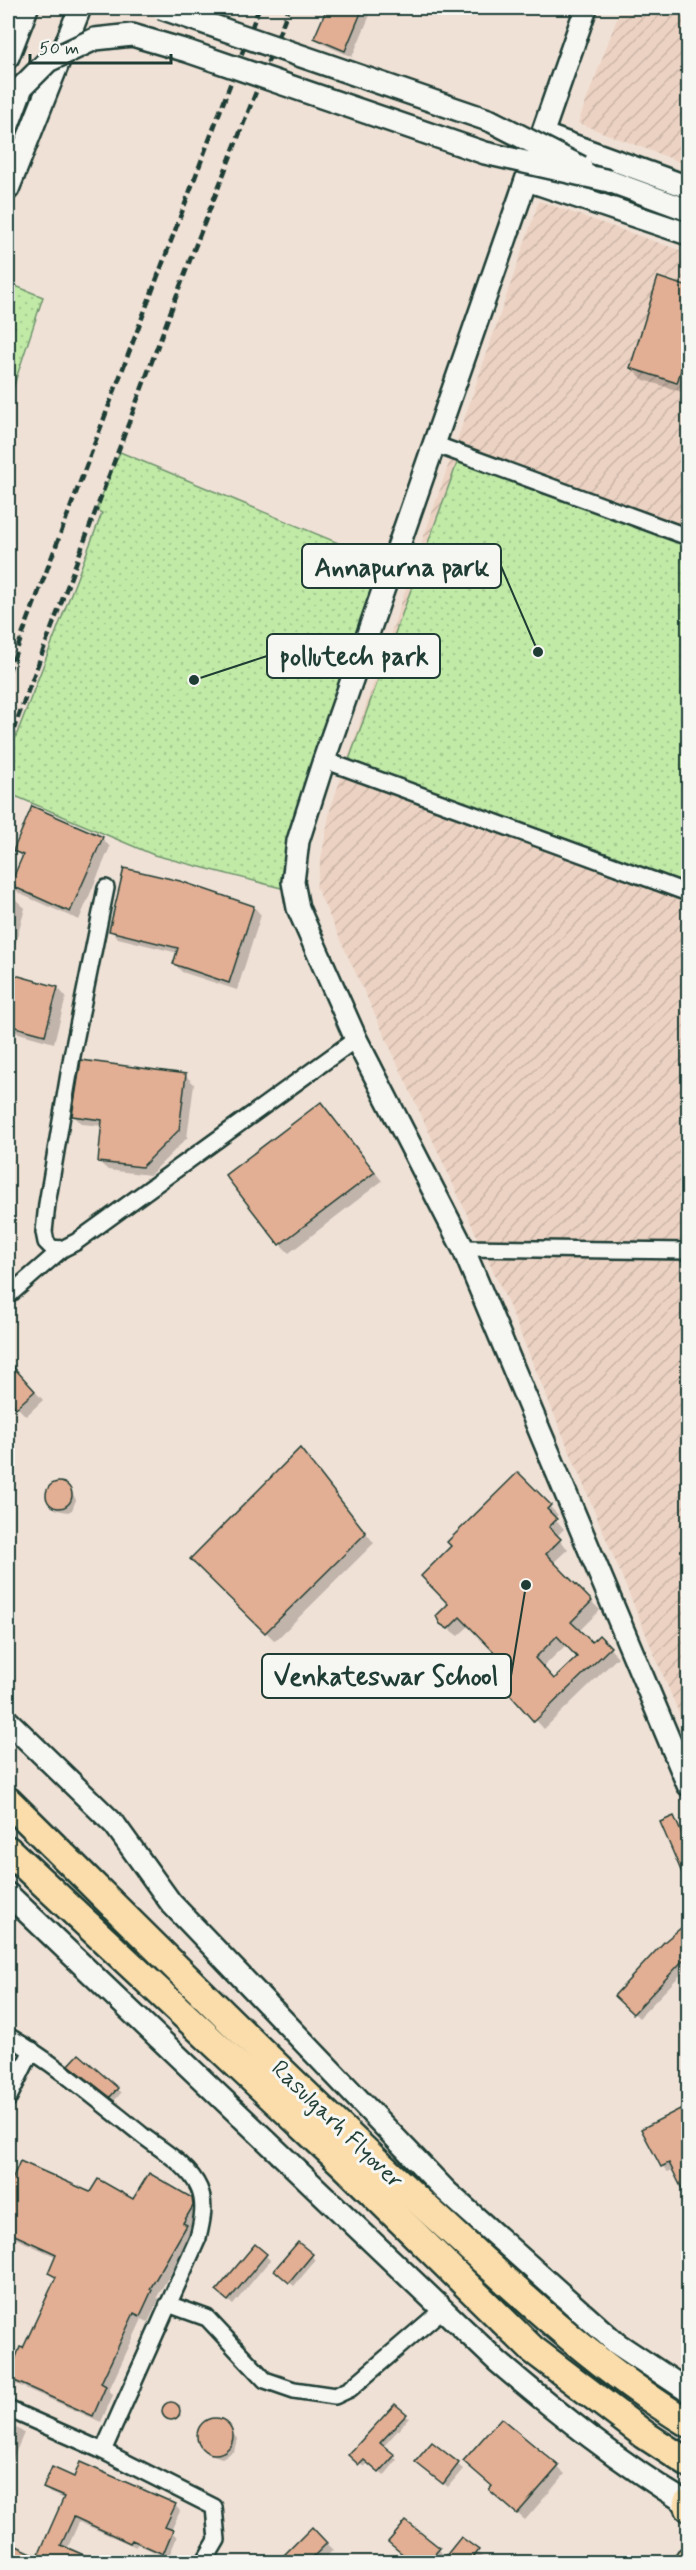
<svg xmlns="http://www.w3.org/2000/svg" width="696" height="2570" font-family="Mynerve,sans-serif">
	<defs>
		<pattern id="industrial-furrows" width="10" height="10" patternUnits="userSpaceOnUse" patternTransform="scale(1.5)"><rect width="10" height="10" fill="#ecd2c2"/><path d="M-1 1l2-2M0 10L10 0M9 11l2-2" fill="none" stroke="#cab5a7"/></pattern>
		<pattern id="park-dots" width="8" height="8" patternUnits="userSpaceOnUse" patternTransform="scale(1.5)"><rect width="8" height="8" fill="#c1eaa7"/><path d="M2 2h.1M6 6h.1" fill="none" stroke="#a5ca90" stroke-width="1.8" stroke-linecap="round"/></pattern>
	</defs>
	<rect width="100%" height="100%" fill="#f0e1d6"/>
	<filter id="ink" filterUnits="userSpaceOnUse"><feTurbulence type="fractalNoise" baseFrequency=".0167" numOctaves="2"/><feDisplacementMap in="SourceGraphic" scale="12" xChannelSelector="R" yChannelSelector="G"/><feConvolveMatrix kernelMatrix="1 2 1 2 8 2 1 2 1" color-interpolation-filters="sRGB"/></filter>
	<g filter="url(#ink)">
		<g fill="url(#industrial-furrows)">
			<polygon points="621,8 688,8 688,165 578,123"/>
			<polygon points="539,201 688,253 688,1735 506,1299 316,887 330,810"/>
		</g>
		<g fill="url(#park-dots)" stroke="#70946e" stroke-width="1.5">
			<polygon points="8,283 43,297 8,403"/>
			<polygon points="120,452 391,565 289,890 154,855 8,793 8,757 102,513 96,510"/>
			<polygon points="460,455 688,537 688,891 346,768"/>
		</g>
		<g fill="#0003" fill-rule="evenodd">
			<polygon points="329,8 373,8 352,57 323,44 316,38"/>
			<polygon points="659,279 688,289 688,394 644,380 631,368"/>
			<polygon points="102,838 110,847 79,920 20,894 11,885 23,859 15,850"/>
			<polygon points="179,883 254,907 261,915 237,990 182,972 175,964 178,953 118,938 110,930"/>
			<polygon points="8,897 16,900 25,908 8,972"/>
			<polygon points="8,975 58,988 66,997 54,1043 8,1030"/>
			<polygon points="185,1075 194,1084 187,1138 150,1175 108,1170 99,1162 103,1126 82,1124 73,1115"/>
			<polygon points="321,1104 382,1181 289,1253 280,1244"/>
			<polygon points="8,1362 43,1400 26,1416 16,1406 8,1413"/>
			<polygon points="300,1450 374,1543 275,1641 192,1559"/>
			<path d="M518,1474L558,1515L554,1518L564,1529L556,1537L568,1549L553,1563L600,1610L579,1631L592,1644L599,1637L618,1657L544,1729L487,1666L500,1655L470,1625L458,1636L442,1624L450,1604L453,1546ZM567,1644L579,1657L555,1681L543,1667Z"/>
			<polygon points="55,1484 66,1486 71,1490 76,1500 72,1510 68,1512 57,1510 53,1506 47,1496 51,1487"/>
			<polygon points="674,1817 688,1846 688,1867 685,1869"/>
			<polygon points="688,1924 688,1967 639,2018 616,1996"/>
			<polygon points="8,1986 11,1990 8,1997"/>
			<polygon points="76,2069 117,2089 121,2093 115,2100"/>
			<polygon points="679,2111 688,2122 688,2198 674,2169 668,2172 662,2166"/>
			<polygon points="21,2162 91,2194 134,2201 191,2199 199,2207 200,2214 190,2231 193,2234 157,2297 159,2299 148,2322 142,2319 109,2390 113,2395 101,2422 16,2384 8,2377 20,2349 24,2350 57,2279 49,2272 57,2257 8,2235 8,2192"/>
			<polygon points="298,2244 316,2260 294,2286 280,2274"/>
			<polygon points="256,2246 270,2260 233,2305 222,2295"/>
			<polygon points="8,2289 16,2295 8,2315"/>
			<polygon points="168,2403 171,2403 178,2408 181,2416 172,2421 165,2415 163,2410"/>
			<polygon points="396,2406 409,2418 383,2447 397,2460 384,2476 369,2462 364,2467 350,2455"/>
			<polygon points="213,2419 226,2423 237,2439 234,2451 222,2458 210,2454 198,2437 199,2427"/>
			<polygon points="8,2422 24,2433 8,2470"/>
			<polygon points="531,2443 565,2474 525,2520 497,2496"/>
			<polygon points="432,2444 463,2469 448,2487 422,2466"/>
			<polygon points="75,2479 175,2505 180,2511 171,2531 177,2537 168,2558 137,2544 136,2547 79,2522 67,2549 94,2562 8,2562 8,2541 39,2558 64,2499 50,2493 45,2487"/>
			<polygon points="312,2530 333,2550 321,2562 279,2562"/>
			<polygon points="461,2539 482,2556 477,2562 451,2562 446,2558"/>
			<polygon points="394,2547 439,2550 443,2554 435,2562 413,2562"/>
		</g>
		<g fill="#e2af94" stroke="#1f3d34" stroke-width="1.5" fill-rule="evenodd">
			<polygon points="327,8 363,8 345,51 314,38"/>
			<polygon points="658,277 688,287 688,348 677,383 630,368"/>
			<polygon points="32,806 103,837 70,912 10,885 23,855 13,851"/>
			<polygon points="124,868 180,881 254,906 229,983 173,964 178,948 109,931"/>
			<polygon points="8,973 58,987 45,1035 8,1025"/>
			<polygon points="81,1060 186,1074 179,1130 142,1167 98,1162 102,1120 72,1116"/>
			<polygon points="321,1102 375,1172 279,1245 225,1175"/>
			<polygon points="8,1361 35,1391 16,1408 8,1399"/>
			<polygon points="300,1448 366,1533 265,1633 190,1559"/>
			<path d="M518,1472L551,1505L547,1509L557,1519L549,1527L561,1539L546,1554L592,1601L571,1622L592,1642L599,1635L611,1647L534,1722L485,1666L497,1655L460,1617L448,1629L440,1624L436,1616L448,1604L421,1576L451,1546L447,1542ZM557,1636L577,1657L554,1679L535,1658Z"/>
			<circle cx="59" cy="1495" r="13"/>
			<polygon points="674,1816 688,1848 688,1887 660,1822"/>
			<polygon points="688,1922 688,1955 633,2014 614,1996 664,1942"/>
			<polygon points="79,2054 118,2088 110,2097 69,2065"/>
			<polygon points="680,2109 688,2125 688,2201 669,2163 661,2167 641,2129"/>
			<polygon points="20,2161 90,2192 98,2179 133,2199 149,2173 192,2198 193,2206 183,2223 187,2225 150,2289 152,2290 140,2316 134,2313 101,2383 106,2386 93,2416 8,2378 20,2347 23,2348 56,2277 48,2273 56,2254 8,2232 8,2189"/>
			<polygon points="298,2242 313,2254 289,2283 274,2270"/>
			<polygon points="255,2244 267,2254 228,2301 216,2291"/>
			<circle cx="171" cy="2411" r="9"/>
			<polygon points="395,2404 407,2414 380,2443 395,2455 379,2473 364,2460 359,2465 348,2455"/>
			<circle cx="215" cy="2436" r="18"/>
			<polygon points="501,2418 559,2466 517,2514 489,2490 492,2486 463,2461"/>
			<polygon points="432,2442 459,2463 443,2484 415,2462"/>
			<polygon points="80,2462 176,2504 165,2527 173,2530 163,2554 132,2540 130,2543 74,2517 61,2545 100,2562 8,2562 8,2542 38,2556 64,2497 43,2488 52,2467 74,2477"/>
			<polygon points="406,2521 440,2548 428,2562 412,2562 388,2542"/>
			<polygon points="312,2527 327,2543 308,2562 277,2562"/>
			<polygon points="461,2537 479,2550 470,2562 441,2562"/>
		</g>
		<g fill="none" stroke-linecap="round" stroke-linejoin="round">
			<g stroke="#1f3d34" stroke-width="20">
				<g id="street">
					<polyline points="434,444 688,537"/>
					<polyline points="324,760 688,893"/>
					<polyline points="106,888 72,1056 47,1204 44,1232 46,1242 52,1248 62,1249 76,1242 356,1039"/>
					<polyline points="463,1248 688,1251"/>
					<polyline points="8,1296 62,1249"/>
					<path d="M8,2036C56,2064 98,2100 142,2135C161,2150 189,2165 199,2188C206,2204 202,2222 198,2238L103,2451L8,2409"/>
					<polyline points="8,2099 32,2050"/>
					<polyline points="168,2304 207,2318 265,2380 294,2390 335,2396 350,2389 442,2310"/>
					<polyline points="103,2451 214,2507 217,2540 204,2562"/>
				</g>
			</g>
			<g stroke="#1f3d34" stroke-width="26">
				<g id="secondary">
					<polyline points="586,8 324,760 298,841 293,882 298,908 356,1039 463,1248 688,1785"/>
					<polyline points="8,57 27,8"/>
					<polyline points="542,134 688,187"/>
					<polyline points="527,180 688,234"/>
					<polyline points="609,181 688,210"/>
					<polyline points="8,189 80,8"/>
					<polyline points="8,1721 115,1825 171,1903 446,2191 616,2343 688,2391"/>
					<path d="M8,1894L498,2362C558,2413 620,2463 688,2504"/>
				</g>
			</g>
			<g stroke="#1f3d34" stroke-width="28">
				<g id="primary">
					<polyline points="686,2502 688,2509"/>
					<polyline points="687,2562 688,2559"/>
				</g>
			</g>
			<g stroke="#1f3d34" stroke-width="32">
				<g id="highway">
					<path d="M8,1801C149,1940 288,2081 434,2215C516,2290 593,2365 688,2423"/>
					<polyline points="8,1850 341,2162 532,2349 645,2435 688,2463"/>
				</g>
			</g>
			<use href="#street" stroke="#f6f6f2" stroke-width="15"/>
			<use href="#secondary" stroke="#f6f6f2" stroke-width="21"/>
			<use href="#primary" stroke="#faddab" stroke-width="24"/>
			<use href="#highway" stroke="#faddab" stroke-width="27"/>
			<g stroke="#1f3d34" stroke-width="4.5" stroke-dasharray="9 4.5" stroke-linecap="butt">
				<polyline points="8,673 259,8"/>
				<polyline points="8,744 193,252 289,8"/>
			</g>
			<g stroke="#1f3d34" stroke-width="26" stroke-linecap="butt">
				<g id="secondary-bridge">
					<polyline points="161,8 491,121 581,167"/>
					<polyline points="8,125 22,87 48,61 95,39 132,35 187,51 485,153 609,181"/>
				</g>
			</g>
			<use href="#secondary-bridge" stroke="#f6f6f2" stroke-width="21"/>
		</g>
	</g>
	<g text-anchor="middle" stroke-width="6" stroke-linejoin="round" paint-order="stroke">
		<g font-size="24" fill="#1f3d34" stroke="#f6f6f2">
			<text transform="translate(338 2124) rotate(44)" y="8">Rasulgarh Flyover</text>
		</g>
	</g>
	<path fill="none" stroke="#1f3d34" stroke-width="2" d="M538 652L501 566M194 680L267 656M526 1585L511 1676"/>
	<g fill="#1f3d34" stroke="#f6f6f2" stroke-width="2">
		<circle cx="538" cy="652" r="6"/>
		<circle cx="194" cy="680" r="6"/>
		<circle cx="526" cy="1585" r="6"/>
	</g>
	<g fill="#f6f6f2" stroke="#1f3d34" stroke-width="2">
		<rect x="302" y="544" width="199" height="44" rx="6"/>
		<rect x="267" y="634" width="173" height="44" rx="6"/>
		<rect x="262" y="1654" width="249" height="44" rx="6"/>
	</g>
	<g font-size="26" text-anchor="middle" font-weight="bold" fill="#1f3d34">
		<text x="402" y="576">Annapurna park</text>
		<text x="354" y="665">pollutech park</text>
		<text x="386" y="1685">Venkateswar School</text>
	</g>
	<rect width="696" height="2570" fill="none" stroke="#f6f6f2" stroke-width="30"/>
	<rect x="15" y="15" width="666" height="2540" fill="none" stroke="#1f3d34" stroke-width="2" filter="url(#ink)"/>
	<path d="M30 54v9h141v-9" fill="none" stroke="#1f3d34" stroke-width="3"/>
	<text x="39" y="54" font-size="18" fill="#1f3d34" stroke="#f6f6f2" stroke-width="4.5" paint-order="stroke">50 m</text>
</svg>
